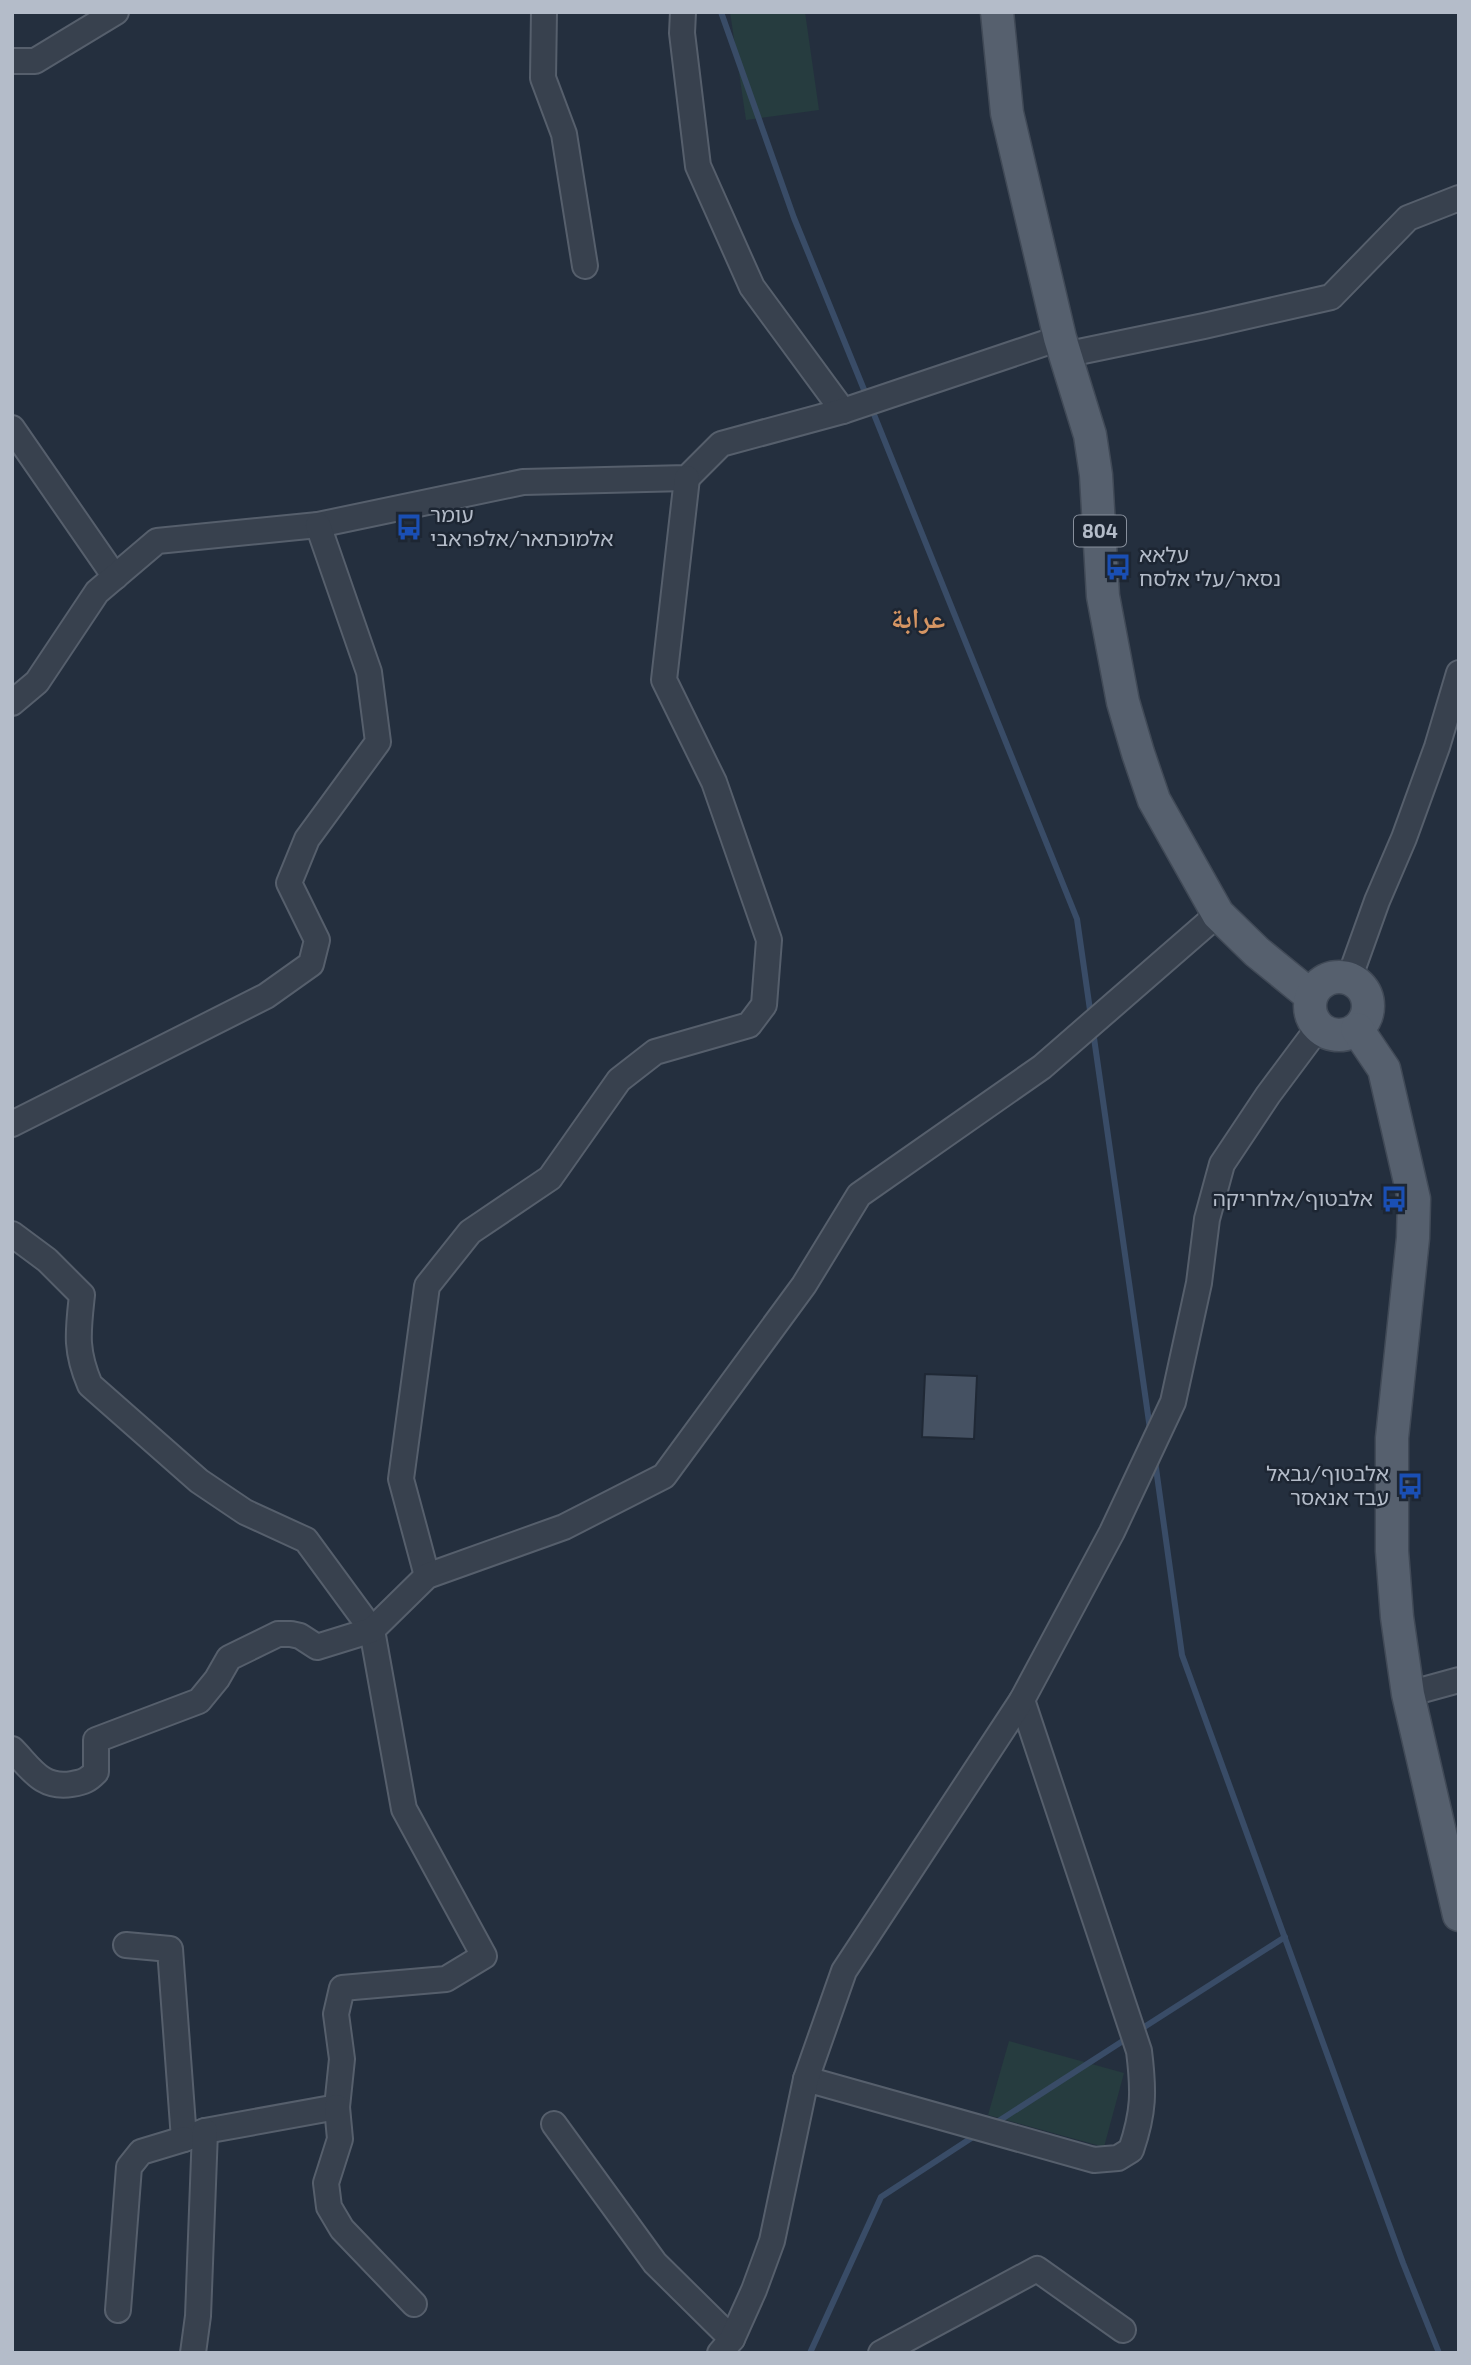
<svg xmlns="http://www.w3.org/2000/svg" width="1471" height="2365" font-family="'Exo 2','Noto Naskh Arabic','Noto Sans Hebrew',sans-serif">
	<rect width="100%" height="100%" fill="#242f3e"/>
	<g fill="#263c3f">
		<polygon points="730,12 805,12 819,110 746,120"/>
		<polygon points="1009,2041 1124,2073 1104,2147 988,2115"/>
	</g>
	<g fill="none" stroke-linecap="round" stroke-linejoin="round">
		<g stroke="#394c67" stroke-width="6">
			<polyline points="721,12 794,218 867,397"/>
			<polyline points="871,407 1077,919 1091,1017"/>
			<polyline points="1093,1031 1150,1429"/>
			<polyline points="1155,1461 1182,1655 1403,2263 1439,2353"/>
			<polyline points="1138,2031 1285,1937"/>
			<polyline points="994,2124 1129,2037"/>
			<polyline points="810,2353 881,2197 976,2135"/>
		</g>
	</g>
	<polygon fill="#455162" stroke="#1f2835" stroke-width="2" points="925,1374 977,1376 974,1439 922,1437"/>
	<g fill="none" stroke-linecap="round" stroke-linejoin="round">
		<g stroke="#565f6c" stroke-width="28">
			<g id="minor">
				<polyline points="544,12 543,78 564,134 585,266"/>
				<polyline points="683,12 682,33 698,166 752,287 843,411"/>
				<polyline points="12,61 35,61 116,12"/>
				<polyline points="1064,355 1204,326 1331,297 1408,218 1459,198"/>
				<polyline points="12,428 115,577"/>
				<polyline points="12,703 37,682 97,592 157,541 318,525 523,482 687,478 721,444 843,411 1060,338"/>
				<polyline points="1349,979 1377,901 1404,838 1437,747 1459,673"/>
				<polyline points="12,1124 266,996 311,964 317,940 289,883 307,839 378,742 369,672 318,525"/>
				<path d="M12,1234L47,1260L82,1295C78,1332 75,1350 90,1385L199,1481L245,1512L306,1540L372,1630L404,1809L484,1956L446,1979L342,1988L336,2014L342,2059L337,2107L205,2131L184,2139L170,1949L126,1945"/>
				<polyline points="427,1576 401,1479 427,1286 470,1232 550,1178 619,1080 655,1052 749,1025 764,1005 769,940 714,782 664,680 687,478"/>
				<polyline points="1408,1694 1459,1680"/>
				<path d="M12,1749C31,1768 41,1789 72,1784C84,1782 88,1780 96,1772V1740L199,1701L217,1679L229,1658L278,1634H291L300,1636L317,1647L372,1630L427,1576L564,1527L664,1476L804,1285L859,1195L1042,1067L1218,914"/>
				<path d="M806,2079L1094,2160L1118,2158L1131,2150C1144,2112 1144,2091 1139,2051L1022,1700"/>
				<polyline points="337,2107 340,2139 326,2183 329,2207 342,2229 414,2304"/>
				<polyline points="554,2124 655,2263 732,2339"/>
				<polyline points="118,2310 129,2167 141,2152 184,2139"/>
				<polyline points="193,2353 198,2316 205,2131"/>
				<polyline points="720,2353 732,2339 754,2290 772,2241 806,2079 844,1971 1022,1700 1112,1532 1173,1402 1199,1283 1207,1219 1222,1164 1268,1095 1318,1028"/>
				<polyline points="881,2353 1037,2269 1123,2330"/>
			</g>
		</g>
		<g stroke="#414a57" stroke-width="35">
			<g id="major">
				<polyline points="997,12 1007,113 1060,338 1090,435 1096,475 1103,596 1123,702 1138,753 1154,800 1218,914 1257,952 1311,996"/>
				<circle cx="1339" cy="1006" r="29"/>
				<polyline points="1357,1029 1384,1069 1414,1199 1413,1238 1392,1438 1392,1551 1397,1617 1408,1694 1459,1915"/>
			</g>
		</g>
		<use href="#minor" stroke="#38414e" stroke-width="24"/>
		<use href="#major" stroke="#56606e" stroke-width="32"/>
	</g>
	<defs>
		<g id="bus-bare" transform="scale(2.1)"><path d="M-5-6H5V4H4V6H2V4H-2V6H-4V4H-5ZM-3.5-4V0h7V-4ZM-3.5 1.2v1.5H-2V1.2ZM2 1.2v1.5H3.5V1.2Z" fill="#1a4fb4" stroke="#1d2633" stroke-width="2.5" paint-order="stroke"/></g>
	</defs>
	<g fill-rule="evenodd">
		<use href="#bus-bare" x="409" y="527"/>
		<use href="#bus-bare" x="1118" y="567"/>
		<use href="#bus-bare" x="1394" y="1199"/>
		<use href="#bus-bare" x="1410" y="1486"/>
	</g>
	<g text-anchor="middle" stroke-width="5" stroke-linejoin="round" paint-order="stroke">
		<rect fill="#1d2633" stroke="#878f9c" stroke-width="2" x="1074" y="515.5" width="52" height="31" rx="5"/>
		<g font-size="19" font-weight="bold" fill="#b4bcc9">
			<text x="1100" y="538">804</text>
		</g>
		<g font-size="21" fill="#b4bcc9" stroke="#1d2633" text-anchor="start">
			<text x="430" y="522">עומר<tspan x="430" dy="24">אלמוכתאר/אלפראבי</tspan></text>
			<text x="1139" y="562">עלאא<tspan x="1139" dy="24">נסאר/עלי אלסח</tspan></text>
			<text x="1373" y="1206" text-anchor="end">אלבטוף/אלחריקה</text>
			<text x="1389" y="1481" text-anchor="end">אלבטוף/גבאל<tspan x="1389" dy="24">עבד אנאסר</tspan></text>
		</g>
		<g font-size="28" font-weight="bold" fill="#d59563" stroke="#1d2633">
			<text x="918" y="628">عرابة</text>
		</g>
	</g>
	<rect width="1471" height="2365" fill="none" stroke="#b4bcc9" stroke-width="28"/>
</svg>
